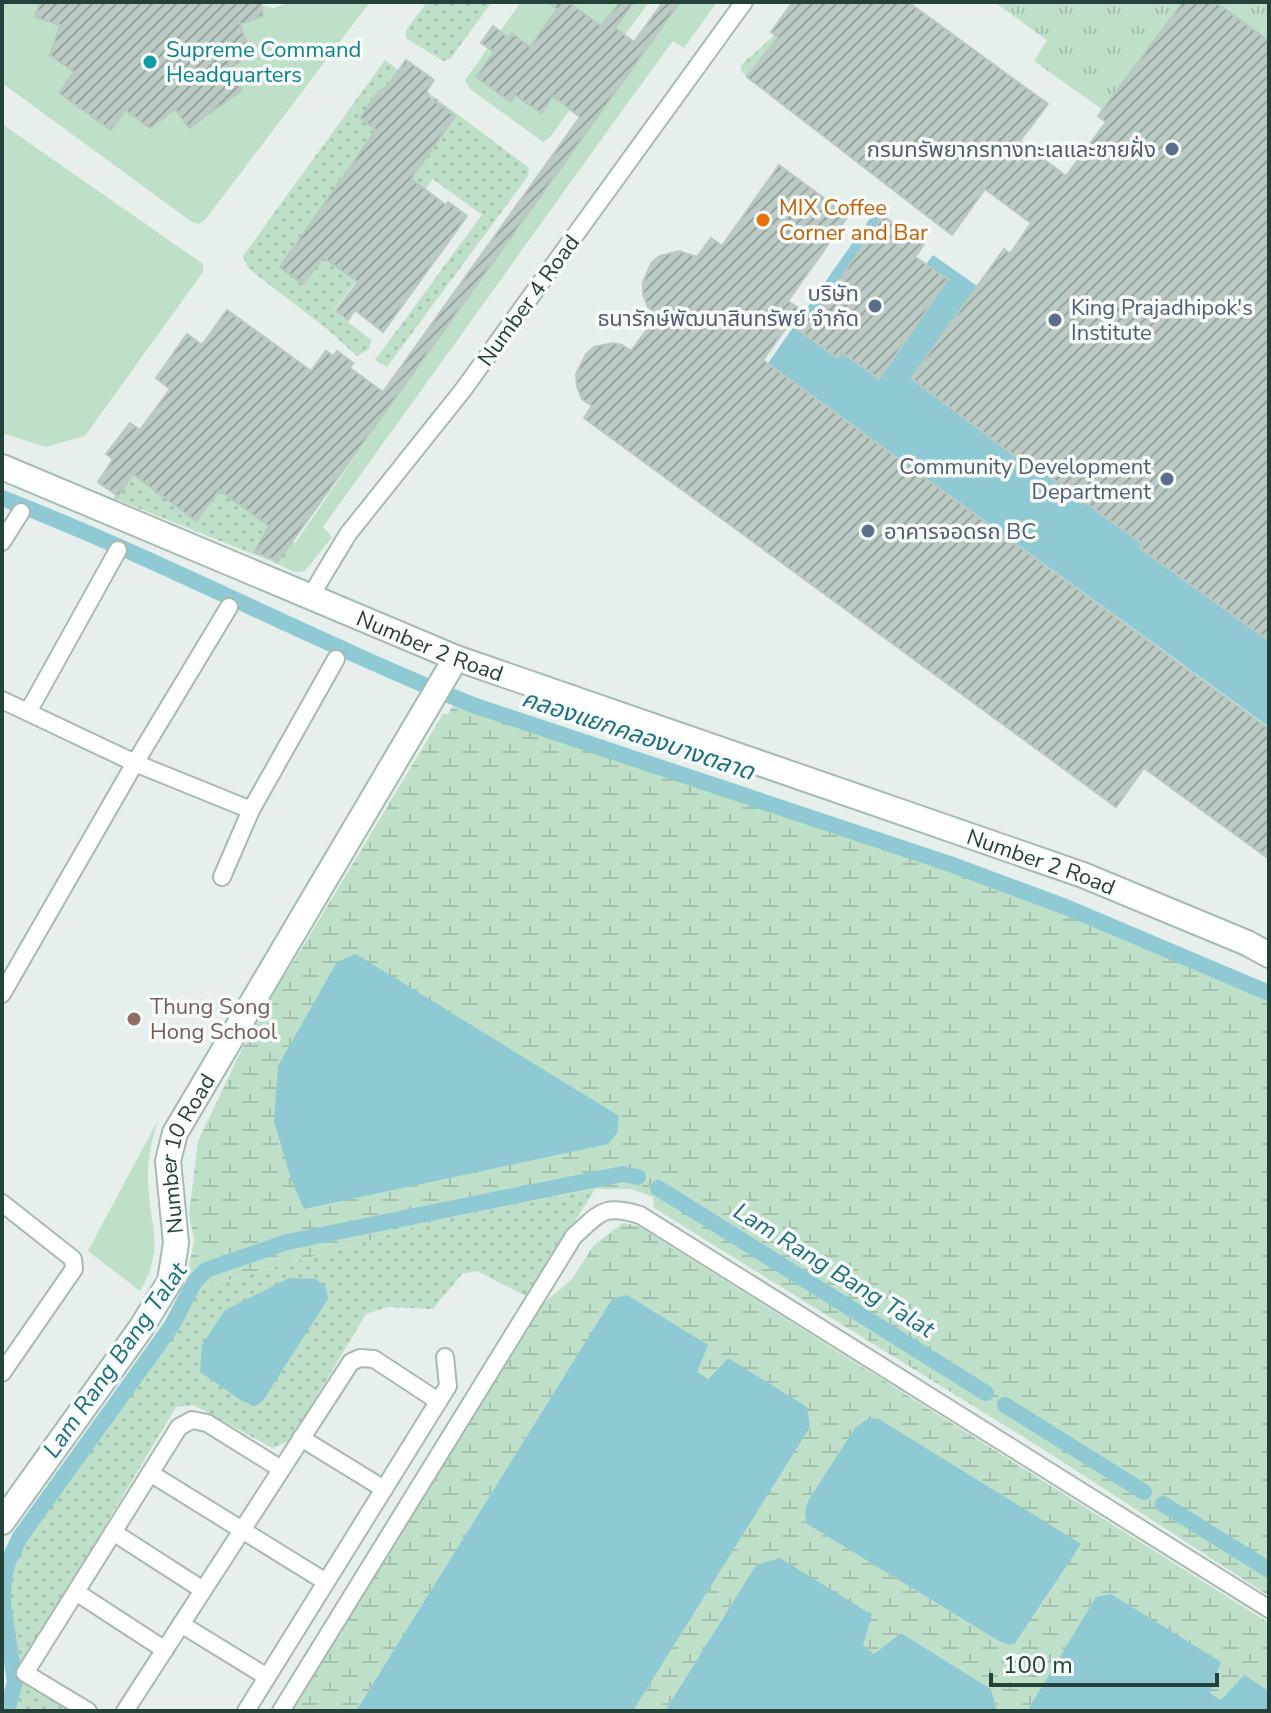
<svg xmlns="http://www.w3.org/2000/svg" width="1271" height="1713" font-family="'Nunito Sans','Noto Sans Thai',sans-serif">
	<defs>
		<pattern id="wetland-marsh" width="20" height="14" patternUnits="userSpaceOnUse" patternTransform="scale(2)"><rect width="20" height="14" fill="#bfe0c8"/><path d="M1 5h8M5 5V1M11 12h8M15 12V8" fill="none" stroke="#a4c1ad"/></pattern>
		<pattern id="park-tufts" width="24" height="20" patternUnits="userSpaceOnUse" patternTransform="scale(2)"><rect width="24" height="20" fill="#bfe0c8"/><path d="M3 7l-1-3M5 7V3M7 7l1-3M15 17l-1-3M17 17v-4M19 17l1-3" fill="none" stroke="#a4c1ad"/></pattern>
		<pattern id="garden-dots" width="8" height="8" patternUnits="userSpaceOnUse" patternTransform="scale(2)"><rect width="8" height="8" fill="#bfe0c8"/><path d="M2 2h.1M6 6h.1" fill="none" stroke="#a4c1ad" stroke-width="1.8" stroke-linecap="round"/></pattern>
		<pattern id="building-hatch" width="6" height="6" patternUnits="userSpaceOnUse" patternTransform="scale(2)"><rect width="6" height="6" fill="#bbcac4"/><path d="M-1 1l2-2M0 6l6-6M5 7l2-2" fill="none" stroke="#98a6a0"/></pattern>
	</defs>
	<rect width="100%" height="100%" fill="#e6efeb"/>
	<g fill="#bfe0c8">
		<polygon points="2,2 254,2 273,8 291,2 370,2 205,220 199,224 192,222 2,83"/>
		<polygon points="521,2 649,2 550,137 543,142 470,89 465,80"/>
		<polygon points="681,2 717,2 684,48 673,41 642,83 323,527 332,537 305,571 294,572 280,565 396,397"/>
		<polygon points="2,124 203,264 203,272 85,436 46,447 2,433"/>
		<path d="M158,1120C152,1140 147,1159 148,1181C149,1226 166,1247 140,1291L88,1251Z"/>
	</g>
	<g fill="url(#wetland-marsh)" fill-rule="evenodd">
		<polygon points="453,705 1024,897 1167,954 1269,1001 1269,1596 1049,1453 654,1208 653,1197 631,1189 595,1189 447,1218 184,1293 194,1240 189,1214 198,1141 256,1020 307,940 443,714 448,714"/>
		<path d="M623,1223L638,1226L1269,1623V1691L1244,1676L1221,1700L1210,1693L1221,1662L1096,1597L1027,1711H997L991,1689L901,1633L874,1654L756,1565L665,1711H633L810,1426L728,1358L707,1379L697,1372L612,1299L356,1711H291L538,1308L572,1279L594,1245ZM869,1418L879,1419L1081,1545L997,1640L807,1524L805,1513Z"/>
	</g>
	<g fill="url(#park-tufts)">
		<polygon points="994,2 1183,2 1103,110 1034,61 1047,40"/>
		<polygon points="1215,2 1269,2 1269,41"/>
	</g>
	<g fill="url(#garden-dots)">
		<polygon points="427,2 492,2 450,59 443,61 406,38 406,30"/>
		<polygon points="798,2 804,2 747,77 742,72 741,65 775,35"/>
		<polygon points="385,60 529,168 528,176 387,367 375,360 482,215 433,179 334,311 371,340 369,349 357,356 327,329 248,268 243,256"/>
		<polygon points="134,467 219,486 295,543 280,565 113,498"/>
		<polygon points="595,1189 528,1297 477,1271 462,1274 433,1309 387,1307 366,1314 290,1441 272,1448 194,1405 176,1407 24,1661 73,1711 4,1711 9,1699 11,1672 2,1630 2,1556 184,1293 447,1218"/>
	</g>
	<g fill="#8ec9d4">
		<polygon points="876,210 883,216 803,334 837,357 841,352 879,378 947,279 926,264 933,255 977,286 911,378 1037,473 1040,470 1141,543 1140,548 1269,641 1269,727 768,363"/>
		<polygon points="356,954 619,1116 617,1133 608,1144 304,1209 291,1179 274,1121 278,1066 337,962"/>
		<polygon points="289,1278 316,1279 326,1287 328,1299 262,1402 255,1406 242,1401 200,1372 202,1345 225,1310"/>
		<polygon points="627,1295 708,1345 697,1372 708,1379 728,1358 807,1407 810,1427 633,1711 356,1711 612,1299"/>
		<polygon points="869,1418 879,1419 1081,1544 1015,1643 1009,1645 997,1640 807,1524 805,1513 808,1501 855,1428"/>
		<polygon points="780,1558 872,1615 863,1645 874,1654 901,1633 991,1689 997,1711 665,1711 756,1565"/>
		<polygon points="1111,1594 1221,1662 1210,1693 1221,1700 1244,1675 1269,1691 1269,1711 1027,1711 1096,1597"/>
	</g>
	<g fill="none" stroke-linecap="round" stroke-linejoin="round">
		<g stroke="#8ec9d4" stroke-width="16">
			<path d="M2,498C162,560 313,641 473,705L950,864L1066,907L1269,993"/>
			<polyline points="658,1188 986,1393"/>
			<polyline points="1005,1405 1144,1492"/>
			<polyline points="1163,1504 1269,1570"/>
			<polyline points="7,1711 15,1682 3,1604 4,1578 8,1562 20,1537 171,1327 195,1281 206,1270 287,1242 622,1174 638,1177"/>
		</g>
	</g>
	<g fill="url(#building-hatch)" stroke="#b8c9c2" stroke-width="2">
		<polygon points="40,2 261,2 263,16 240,24 251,54 228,70 242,90 189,128 175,109 150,128 125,110 111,130 59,93 74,72 50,55 60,25 35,17"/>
		<polygon points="547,2 568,2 601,26 620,2 634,2 615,28 634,42 663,2 680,2 278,561 254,552 269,526 219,490 196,521 133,474 118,496 98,482 113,459 106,454 130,423 140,430 170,389 156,378 187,334 202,345 227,310 311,371 326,351 333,356 337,351 353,363 350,368 383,392 580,117 553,96 541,113 515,95 511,102 476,77 494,52 481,43 493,26 509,38 512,33 530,47 557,9"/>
		<polygon points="793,2 908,2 1048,104 1020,141 1066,176 1106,122 1098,116 1183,2 1215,2 1269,41 1269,641 1140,548 1141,543 1040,470 1037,473 911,378 1004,249 1010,254 1031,223 985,189 952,235 747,77 778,37 771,32"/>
		<polygon points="406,60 434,80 425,94 455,116 411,179 446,205 448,202 467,216 383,332 355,310 348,320 336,311 358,282 323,257 303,284 280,267 376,130 360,118 379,91 386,88"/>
		<polygon points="779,165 848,216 788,301 813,318 883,216 924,244 915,257 948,279 879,379 841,352 838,358 789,324 763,360 1269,729 1269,859 1144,768 1116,807 584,418 592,406 582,399 577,386 576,374 586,354 594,347 613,343 622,345 631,351 658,315 648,307 643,294 643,282 652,262 660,256 679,251 697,257 711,238 722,246"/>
	</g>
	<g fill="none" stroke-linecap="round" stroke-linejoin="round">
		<g stroke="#a8b8b2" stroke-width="20">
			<g id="street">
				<polyline points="2,542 21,512"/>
				<polyline points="310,597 348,534 463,390 744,2"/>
				<polyline points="2,700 135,763 251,810"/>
				<polyline points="28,712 118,550"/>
				<polyline points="222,877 251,810 336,659"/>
				<polyline points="2,994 135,763 229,607"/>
				<polyline points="2,1203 73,1259 74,1269 2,1373"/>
				<polyline points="301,1438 384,1489"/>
				<polyline points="150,1473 326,1582"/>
				<polyline points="113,1532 203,1590"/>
				<polyline points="76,1592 165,1650"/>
				<polyline points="181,1624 267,1677"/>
				<polyline points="88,1711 25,1673 179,1427 192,1420 207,1423 281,1469"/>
				<polyline points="125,1711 351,1362 360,1358 374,1359 438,1401"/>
				<polyline points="246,1711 448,1386 445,1357"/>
				<path d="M281,1711L574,1236C601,1212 603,1204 640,1215L1269,1609"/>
			</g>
		</g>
		<g stroke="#a4bbb3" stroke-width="28">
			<g id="secondary">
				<path id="s1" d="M2,467L456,658L1083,875L1247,943L1269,955"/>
				<path id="s2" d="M2,1522L141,1328L170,1281L176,1243L168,1161L175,1133L456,658"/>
			</g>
		</g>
		<use href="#street" stroke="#fff" stroke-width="16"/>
		<use href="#secondary" stroke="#fff" stroke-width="24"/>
	</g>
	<circle fill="#0f9aa8" stroke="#f7fbf9" stroke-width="3" cx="150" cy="62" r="8"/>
	<g fill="#5c6f8a" stroke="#f7fbf9" stroke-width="3">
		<circle cx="1172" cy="149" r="8"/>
		<circle cx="875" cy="306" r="8"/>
		<circle cx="1055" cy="320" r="8"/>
		<circle cx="1167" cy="479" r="8"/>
		<circle cx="868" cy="531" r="8"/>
	</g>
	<circle fill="#e8710a" stroke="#f7fbf9" stroke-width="3" cx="763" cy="220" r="8"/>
	<circle fill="#8d6e63" stroke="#f7fbf9" stroke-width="3" cx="134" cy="1019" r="8"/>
	<g text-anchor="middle" stroke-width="7" stroke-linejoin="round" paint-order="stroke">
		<g font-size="22" fill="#0d838f" stroke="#f7fbf9" text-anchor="start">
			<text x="166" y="57">Supreme Command<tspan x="166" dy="25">Headquarters</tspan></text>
		</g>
		<g font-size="22" fill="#4e5e75" stroke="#f7fbf9" text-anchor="end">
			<text x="1156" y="157">กรมทรัพยากรทางทะเลและชายฝั่ง</text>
			<text x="859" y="301">บริษัท<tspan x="859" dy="25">ธนารักษ์พัฒนาสินทรัพย์ จำกัด</tspan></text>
			<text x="1071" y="315" text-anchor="start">King Prajadhipok's<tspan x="1071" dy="25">Institute</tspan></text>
			<text x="1151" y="474">Community Development<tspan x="1151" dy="25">Department</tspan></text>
			<text x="884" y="539" text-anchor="start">อาคารจอดรถ BC</text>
		</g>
		<g font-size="22" fill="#c56008" stroke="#f7fbf9" text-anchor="start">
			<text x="779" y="215">MIX Coffee<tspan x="779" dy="25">Corner and Bar</tspan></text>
		</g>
		<g font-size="22" fill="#24423a" stroke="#f7fbf9">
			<text transform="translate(528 300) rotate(-54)" y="8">Number 4 Road</text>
			<text dy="8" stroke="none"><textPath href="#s1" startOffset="464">Number 2 Road</textPath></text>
			<text dy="8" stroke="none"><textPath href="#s1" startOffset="1112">Number 2 Road</textPath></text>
			<text dy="8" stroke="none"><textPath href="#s2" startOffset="426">Number 10 Road</textPath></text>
		</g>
		<g font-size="22" fill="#785e54" stroke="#f7fbf9" text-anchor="start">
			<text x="150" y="1014">Thung Song<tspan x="150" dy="25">Hong School</tspan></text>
		</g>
		<g font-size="24" font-style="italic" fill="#1c6f80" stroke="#f7fbf9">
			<text transform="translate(638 735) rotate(18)" y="8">คลองแยกคลองบางตลาด</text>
			<text transform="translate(834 1270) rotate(32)" y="8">Lam Rang Bang Talat</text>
			<text transform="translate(115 1360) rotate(-55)" y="8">Lam Rang Bang Talat</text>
		</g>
	</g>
	<rect width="1271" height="1713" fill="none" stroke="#24423a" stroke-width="8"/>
	<path d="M991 1673v12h226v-12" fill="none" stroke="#24423a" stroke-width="4"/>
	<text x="1003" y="1673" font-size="24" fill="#24423a" stroke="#f7fbf9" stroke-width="6" paint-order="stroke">100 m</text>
</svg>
